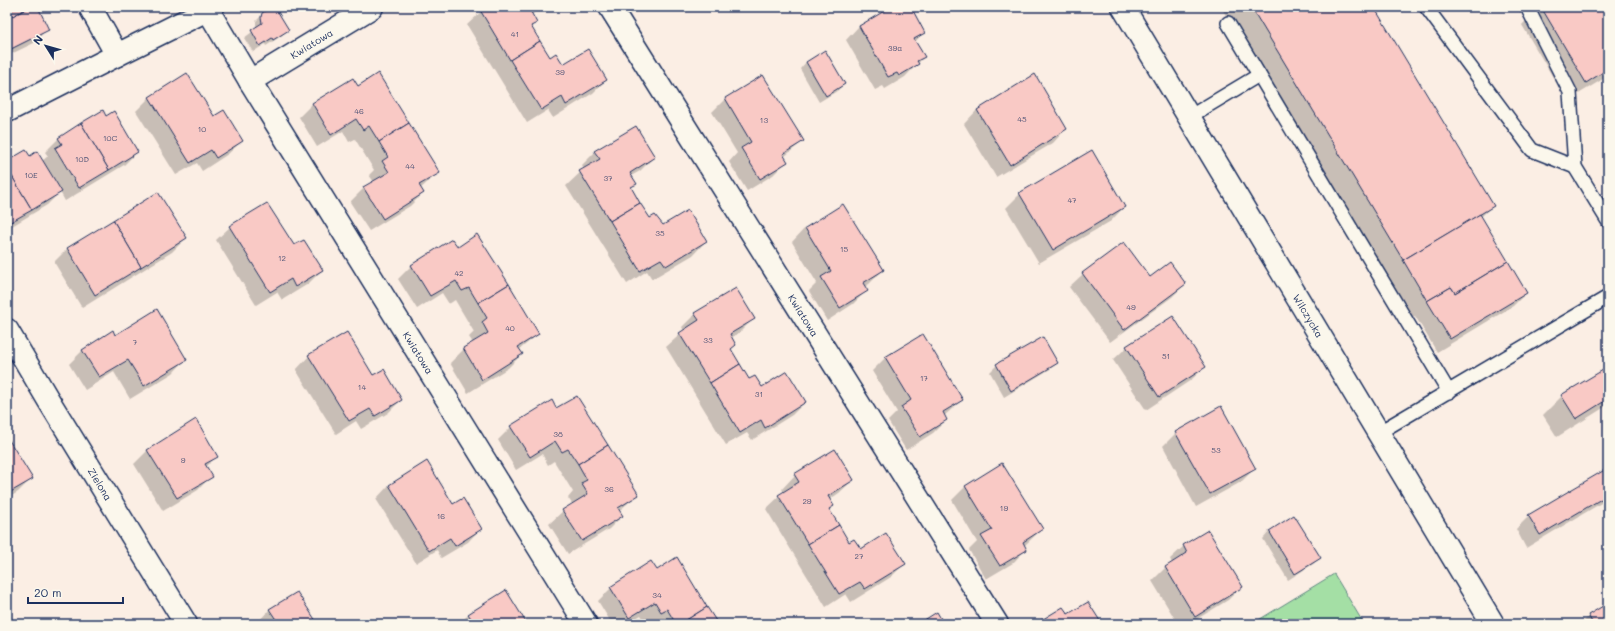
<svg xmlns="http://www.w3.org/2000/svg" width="1615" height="631" font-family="Mali,sans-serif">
	<rect width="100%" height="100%" fill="#fbeee4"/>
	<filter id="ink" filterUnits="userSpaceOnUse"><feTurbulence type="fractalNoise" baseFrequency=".025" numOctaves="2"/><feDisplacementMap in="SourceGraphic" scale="8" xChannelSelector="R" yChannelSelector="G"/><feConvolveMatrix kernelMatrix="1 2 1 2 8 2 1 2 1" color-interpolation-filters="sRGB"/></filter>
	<g filter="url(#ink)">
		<polygon fill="#a4dfa5" stroke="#608782" points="1334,574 1364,624 1252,624"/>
		<g fill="#0003">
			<polygon points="7,7 36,7 47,29 34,43 7,56"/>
			<polygon points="484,7 543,7 531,15 536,22 531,27 550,58 563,66 606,80 593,93 553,118 548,110 527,123 467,25 485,8"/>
			<polygon points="893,7 909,7 924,32 915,42 924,57 905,77 885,89 883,86 875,90 846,40 859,26"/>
			<polygon points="1221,7 1373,7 1492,206 1481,217 1526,293 1513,306 1437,352 1415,316 1408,319"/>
			<polygon points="1539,7 1608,7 1608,76 1567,101 1522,25"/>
			<polygon points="263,14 288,30 281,36 266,46 265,44 253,52 244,38 256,29 256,21"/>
			<polygon points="806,62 844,84 837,91 819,102 800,69"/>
			<polygon points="763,76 803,141 784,157 787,161 773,175 747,191 729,162 737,153 712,112 725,99"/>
			<polygon points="352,79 358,87 438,173 420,189 423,193 410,206 369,231 350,202 364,188 374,182 369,175 374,170 355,139 349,142 343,131 317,147 299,117 312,104"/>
			<polygon points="150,97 214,118 242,141 228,154 202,171 197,163 176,175 136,111"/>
			<polygon points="977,110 1066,129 1053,143 996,177 964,124"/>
			<polygon points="106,117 137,152 124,165 65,201 60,192 47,205 7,229 7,163 29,158 42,161 48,156 45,152 59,138"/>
			<polygon points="595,152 654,157 640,171 631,176 635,184 630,188 649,219 662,227 706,241 693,255 652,279 647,271 627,284 566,186 584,169 582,165"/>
			<polygon points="158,194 186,238 172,252 82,308 54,262 67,249"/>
			<polygon points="1020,194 1124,207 1111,221 1039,263 1006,208"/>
			<polygon points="842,206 883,270 869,284 864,287 866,291 853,304 827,321 809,291 817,283 792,242 805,228"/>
			<polygon points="230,227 293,247 322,270 308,284 282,300 277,292 256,305 216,240"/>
			<polygon points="457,248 538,334 519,350 522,354 508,368 468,393 450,363 464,349 473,343 469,337 474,332 455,300 449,304 442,293 417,309 398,279 412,265"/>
			<polygon points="1083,274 1149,278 1185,284 1172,297 1110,342 1069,287"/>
			<polygon points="695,314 753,319 740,332 731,338 735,345 730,350 749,380 762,388 805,402 792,415 752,440 747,433 726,445 666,347 684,331 682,327"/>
			<polygon points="922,335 962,400 944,416 946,420 933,433 906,450 888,421 897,412 872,371 885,358"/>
			<polygon points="115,336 186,359 173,373 130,399 114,372 85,390 69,364 82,351"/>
			<polygon points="1042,338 1057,363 1050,369 1004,397 990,372 997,365"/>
			<polygon points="1127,347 1205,367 1191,380 1146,410 1113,360"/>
			<polygon points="309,356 373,377 401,400 388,413 361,429 356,421 336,434 296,370"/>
			<polygon points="1608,368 1608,405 1557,437 1543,415 1562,396"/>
			<polygon points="556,410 637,495 619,511 622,516 609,529 568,554 549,524 563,511 573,505 568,498 573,492 554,461 548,465 542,454 516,470 498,440 511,427"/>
			<polygon points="1176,433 1255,468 1241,482 1196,507 1163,446"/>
			<polygon points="7,439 31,479 18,492 7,499"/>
			<polygon points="148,450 217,456 206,467 211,476 198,490 163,511 134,464"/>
			<polygon points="426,463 453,506 481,528 468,542 441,558 437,550 416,563 376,499 389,485"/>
			<polygon points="1002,464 1042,529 1024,546 1026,549 1013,563 986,579 969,550 977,542 952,500 965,487"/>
			<polygon points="1608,469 1608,499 1526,548 1516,529 1529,516"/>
			<polygon points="795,475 853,480 839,493 829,500 833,506 829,510 849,543 860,550 904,564 891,577 851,602 846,594 826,607 766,509 784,492 782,489"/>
			<polygon points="1294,517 1320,558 1313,564 1288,580 1263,539 1269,532"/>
			<polygon points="1184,546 1241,587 1228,600 1189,624 1178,624 1152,581 1165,568 1172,563 1170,559"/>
			<polygon points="656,571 717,624 655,624 653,622 647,624 641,615 626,624 612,624 598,601 611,588"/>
			<polygon points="1608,605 1608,624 1581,624 1589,616"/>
			<polygon points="270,609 316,624 257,624 257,623"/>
			<polygon points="469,614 526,624 459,624"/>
		</g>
		<g fill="#f9c9c5" stroke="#1b2f5e">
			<polygon points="7,7 30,7 7,19"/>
			<polygon points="30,7 38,7 49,30 7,51 7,19"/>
			<polygon points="486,7 538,7 531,12 537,23 531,26 540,41 510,60 480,10"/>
			<polygon points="891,7 911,7 925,33 914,39 925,57 917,61 919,64 899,76 897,73 888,77 859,26"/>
			<polygon points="1251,7 1374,7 1494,206 1403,260"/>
			<polygon points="1541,7 1608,7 1608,69 1586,83"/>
			<polygon points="272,8 278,12 289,30 273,40 272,38 260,46 251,30 262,23 261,17 262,13 268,9"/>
			<polygon points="540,41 550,57 556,53 563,64 588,49 607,80 566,105 562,97 541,110 510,60"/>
			<polygon points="825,50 845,84 826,96 806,62"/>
			<polygon points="187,73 214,116 224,110 243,141 216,158 211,150 190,163 149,97"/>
			<polygon points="378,73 409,123 379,142 369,126 363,130 356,119 331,135 312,103 353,78 358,86"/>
			<polygon points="1035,74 1067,129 1010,165 977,110"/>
			<polygon points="763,75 804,141 783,154 788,162 760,179 741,148 751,142 725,98"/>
			<polygon points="103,110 106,116 114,111 138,152 109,170 81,123"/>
			<polygon points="81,123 109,170 79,188 55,148 62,144 58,138"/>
			<polygon points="409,123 440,173 419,185 424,193 383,219 363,187 389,172 382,161 388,157 379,142"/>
			<polygon points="636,126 655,157 630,173 637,184 631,187 640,203 610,221 579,171 600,159 594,151"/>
			<polygon points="26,150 30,156 37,151 62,192 32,210 7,168 7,161"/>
			<polygon points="1092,150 1125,207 1053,250 1019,193"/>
			<polygon points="7,168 32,210 7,224"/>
			<polygon points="158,192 187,238 141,267 113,220"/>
			<polygon points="267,203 294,245 304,240 323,270 295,287 291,279 270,292 229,226"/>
			<polygon points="640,203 650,218 655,215 663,225 688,210 707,241 666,266 661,259 640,271 610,221"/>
			<polygon points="843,204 884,270 863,283 868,291 840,308 821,277 831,271 805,228"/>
			<polygon points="1480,214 1508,261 1455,293 1451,287 1427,301 1403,260"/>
			<polygon points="113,220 141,267 95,295 67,248"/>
			<polygon points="477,234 509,284 478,303 469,288 462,291 456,281 430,296 411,265 452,239 458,247"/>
			<polygon points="1124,242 1150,277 1170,262 1186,284 1124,330 1082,273"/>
			<polygon points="1508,261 1527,293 1450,339 1427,301 1451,287 1455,293"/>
			<polygon points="509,284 539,334 518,347 523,354 482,380 463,348 488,333 482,322 487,318 478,303"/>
			<polygon points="736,288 755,319 730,334 736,345 731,349 740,364 710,383 679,333 699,320 694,313"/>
			<polygon points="157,309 187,360 144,386 128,360 99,377 82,350 113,330 115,335"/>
			<polygon points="1173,316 1206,367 1159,397 1126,346"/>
			<polygon points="347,332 373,375 384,369 402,400 375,416 370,409 349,421 308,355"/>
			<polygon points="923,334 963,400 943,412 947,420 920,437 901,407 911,400 885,357"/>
			<polygon points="1043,337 1058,363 1011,391 996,364"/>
			<polygon points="740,364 749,379 755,376 762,387 787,371 806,402 765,428 761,420 740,433 710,383"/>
			<polygon points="1608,367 1608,399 1576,419 1561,395"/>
			<polygon points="577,396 608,445 578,464 568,449 562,452 555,441 530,457 510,426 552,400 556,408"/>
			<polygon points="1221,406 1256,469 1210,494 1175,432"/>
			<polygon points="196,419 218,457 205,464 213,477 177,498 147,450"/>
			<polygon points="7,437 33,479 7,494"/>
			<polygon points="608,445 639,495 618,508 623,516 582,541 562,510 588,494 581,483 587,480 578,464"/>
			<polygon points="835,449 854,480 828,496 834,506 829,509 839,525 808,544 778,495 799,482 794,474"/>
			<polygon points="427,461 453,504 463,498 482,529 455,546 450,538 429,551 389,485"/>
			<polygon points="1002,463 1043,529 1023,542 1027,550 1000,566 981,536 992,530 965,486"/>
			<polygon points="1608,468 1608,495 1540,535 1528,515"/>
			<polygon points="1294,515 1321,558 1295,574 1269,531"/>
			<polygon points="839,525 849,542 854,539 861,549 886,533 906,564 865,589 860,582 839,594 808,544"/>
			<polygon points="1208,530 1243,587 1195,617 1165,567 1187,553 1183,545"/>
			<polygon points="677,557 707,607 680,624 676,624 667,609 661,612 655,602 629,618 610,587 651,561 657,570"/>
			<polygon points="506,590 527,624 475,624 468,614"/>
			<polygon points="297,592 318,624 279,624 269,609"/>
			<polygon points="1088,602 1102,624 1035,624 1063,607 1068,614"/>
			<polygon points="1608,603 1608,624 1593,624 1588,615"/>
			<polygon points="707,607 718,624 680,624"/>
			<polygon points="937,612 944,624 918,624"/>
		</g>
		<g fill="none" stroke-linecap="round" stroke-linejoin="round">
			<g stroke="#1b2f5e" stroke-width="16">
				<g id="service">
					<polyline points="1426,7 1532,150 1575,167"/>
					<polyline points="1527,7 1570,92 1575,167 1608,221"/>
					<polyline points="1228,23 1449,392"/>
					<polyline points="1189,117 1259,75"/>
					<polyline points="1378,433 1608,297"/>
				</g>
			</g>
			<g stroke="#1b2f5e" stroke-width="25">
				<g id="minor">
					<polyline points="90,7 117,55 213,7"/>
					<path id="s1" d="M610,7L997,624"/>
					<path id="s2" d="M208,10L250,81L586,624"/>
					<path id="s3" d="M250,81L372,7"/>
					<polyline points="7,111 117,55"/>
					<path id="s4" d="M7,330L49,401L186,624"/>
				</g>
			</g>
			<g stroke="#1b2f5e" stroke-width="25">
				<g id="tertiary">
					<path id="s5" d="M1123,7L1493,624"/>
				</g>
			</g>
			<use href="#service" stroke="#fbf7ec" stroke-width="13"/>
			<use href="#minor" stroke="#fbf7ec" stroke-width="22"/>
			<use href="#tertiary" stroke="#fbf7ec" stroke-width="22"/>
		</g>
	</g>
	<g text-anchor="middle" stroke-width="3.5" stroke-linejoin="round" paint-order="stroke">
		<g font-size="8" fill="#525678">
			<text x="515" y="37">41</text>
			<text x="895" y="51">39a</text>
			<text x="560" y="75">39</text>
			<text x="359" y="114">46</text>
			<text x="1022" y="122">45</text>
			<text x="764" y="123">13</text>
			<text x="202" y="132">10</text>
			<text x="110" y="141">10C</text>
			<text x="82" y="162">10D</text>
			<text x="410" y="169">44</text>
			<text x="31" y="178">10E</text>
			<text x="608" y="181">37</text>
			<text x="1072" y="203">47</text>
			<text x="660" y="236">35</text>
			<text x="844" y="252">15</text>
			<text x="282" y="261">12</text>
			<text x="459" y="276">42</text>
			<text x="1131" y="310">49</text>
			<text x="510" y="331">40</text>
			<text x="708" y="343">33</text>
			<text x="135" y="345">7</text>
			<text x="1166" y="359">51</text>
			<text x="924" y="381">17</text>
			<text x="362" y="390">14</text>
			<text x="759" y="397">31</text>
			<text x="558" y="437">38</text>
			<text x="1216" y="453">53</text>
			<text x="183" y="463">9</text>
			<text x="609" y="492">36</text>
			<text x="807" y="504">29</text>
			<text x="1004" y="511">19</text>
			<text x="441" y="519">16</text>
			<text x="859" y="559">27</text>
			<text x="657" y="598">34</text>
		</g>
		<g font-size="10" fill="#1b2f5e" stroke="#fbf7ec">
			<text dy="4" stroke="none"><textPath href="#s3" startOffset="72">Kwiatowa</textPath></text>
			<text dy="4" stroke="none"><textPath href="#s1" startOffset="364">Kwiatowa</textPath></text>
			<text dy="4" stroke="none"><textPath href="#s5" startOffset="360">Wilczycka</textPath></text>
			<text dy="4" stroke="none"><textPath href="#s2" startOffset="402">Kwiatowa</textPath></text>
			<text dy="4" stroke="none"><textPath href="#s4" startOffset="180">Zielona</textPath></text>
		</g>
	</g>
	<rect width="1615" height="631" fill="none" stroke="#fbf7ec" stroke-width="24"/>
	<rect x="12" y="12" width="1591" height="607" fill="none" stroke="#1b2f5e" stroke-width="1.5" filter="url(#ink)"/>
	<g transform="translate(46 46) rotate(307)" stroke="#fbf7ec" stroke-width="3" paint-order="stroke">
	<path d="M0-3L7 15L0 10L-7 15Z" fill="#1b2f5e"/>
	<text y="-6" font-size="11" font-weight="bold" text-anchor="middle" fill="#1b2f5e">N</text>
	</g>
	<path d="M28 597v6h95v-6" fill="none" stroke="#1b2f5e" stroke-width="2"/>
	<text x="34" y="597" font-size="12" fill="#1b2f5e" stroke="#fbf7ec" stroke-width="3" paint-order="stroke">20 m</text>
</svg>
